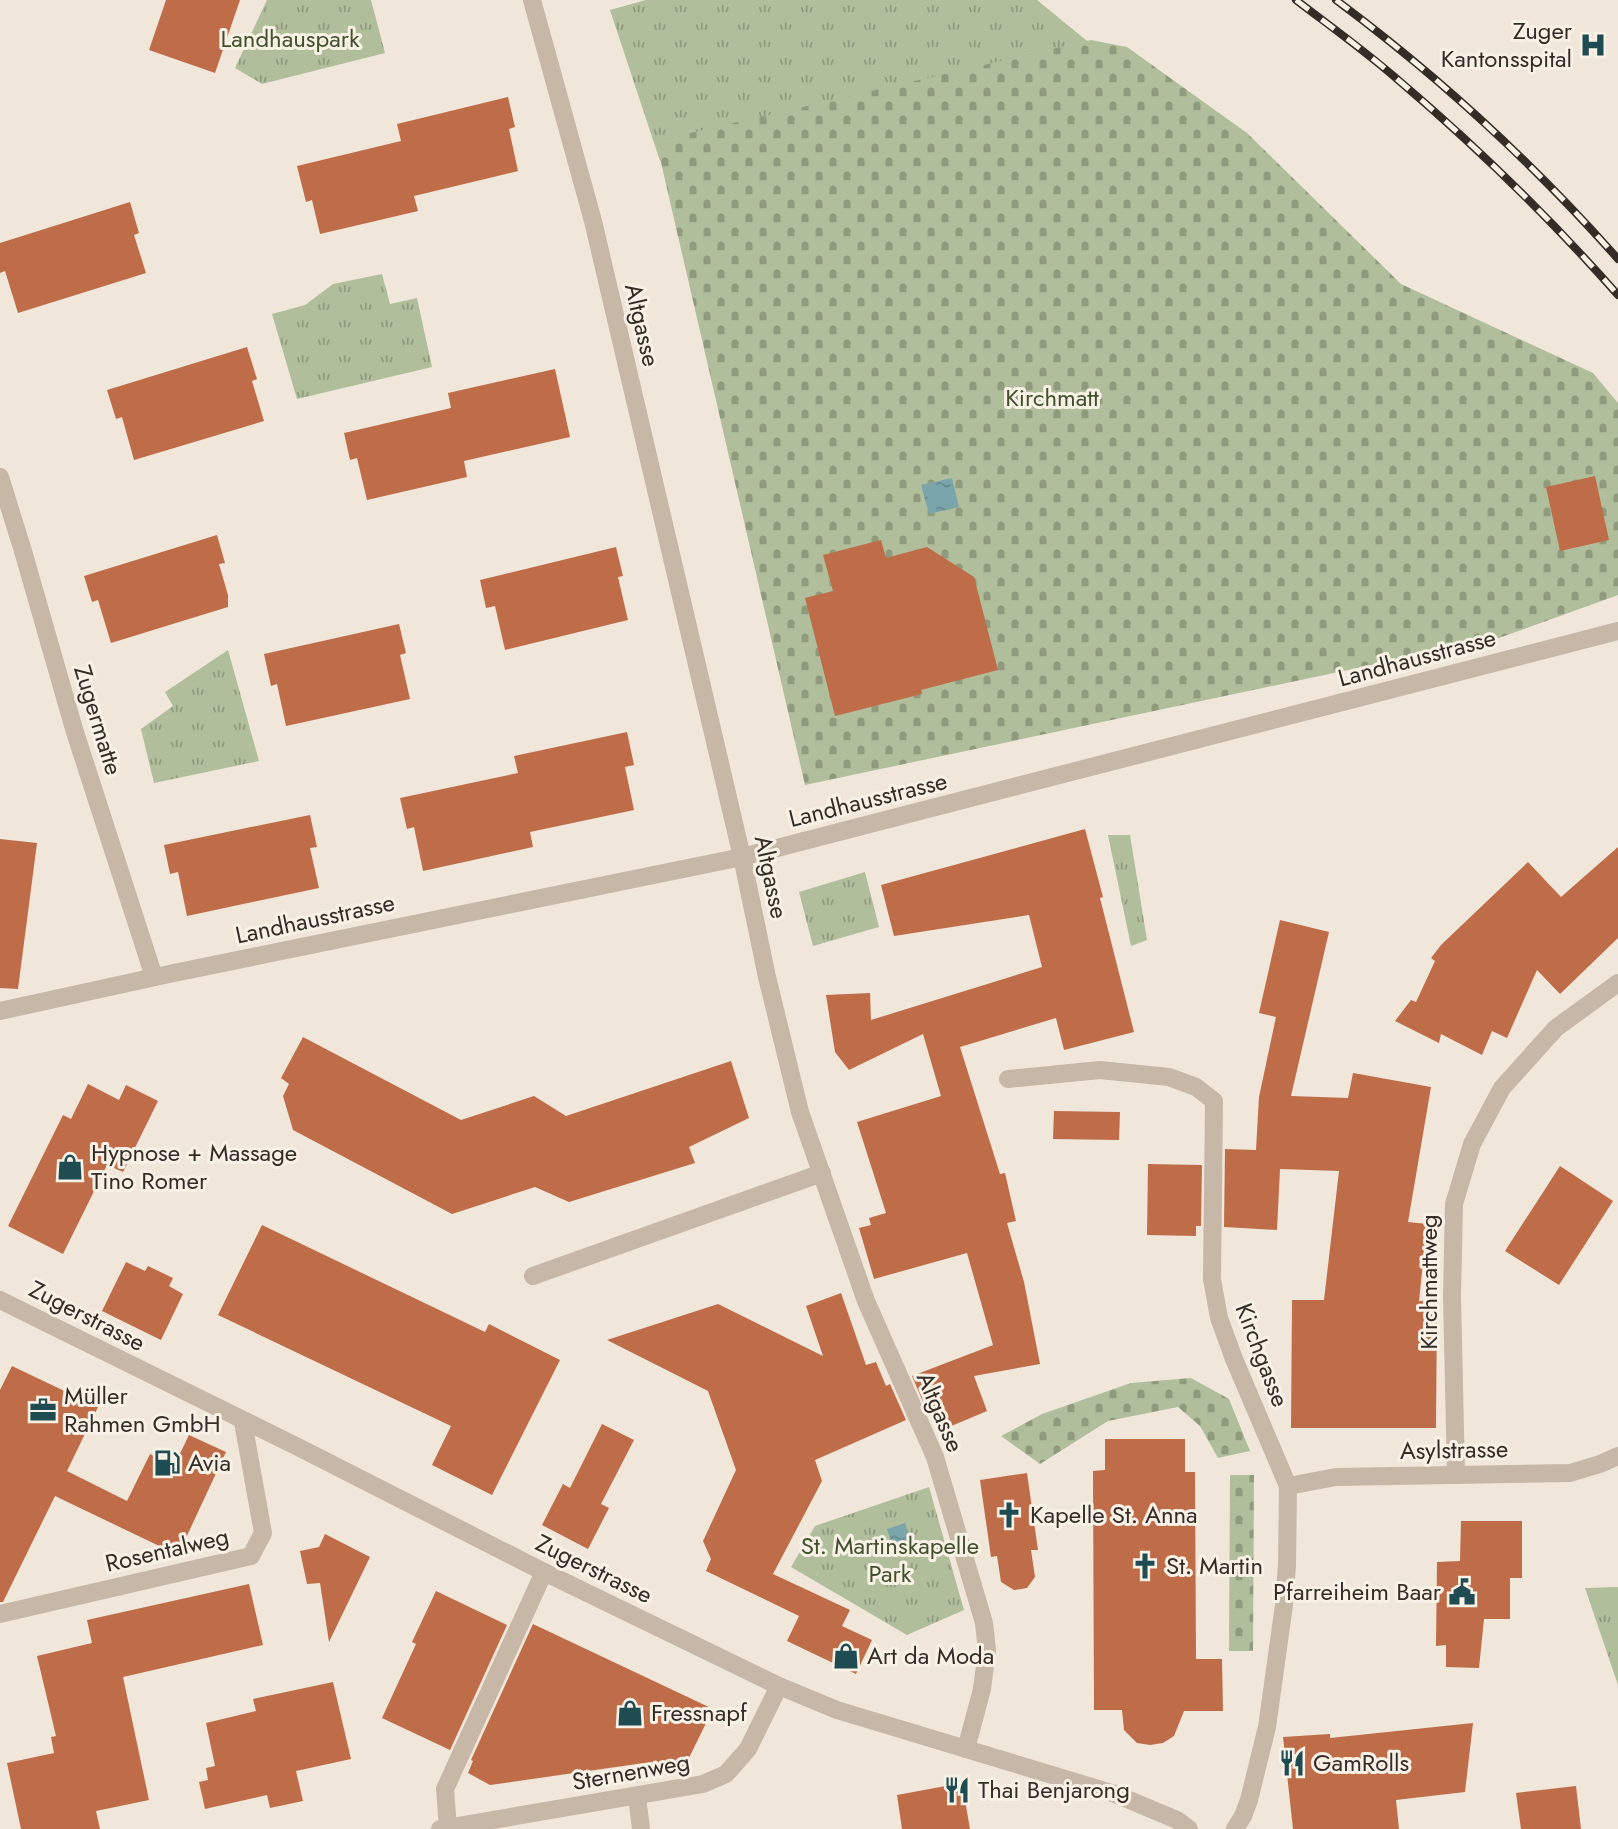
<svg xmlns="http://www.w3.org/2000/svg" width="1618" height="1829" font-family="Jost,sans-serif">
	<defs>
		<pattern id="grass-tufts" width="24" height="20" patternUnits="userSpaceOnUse" patternTransform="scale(1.75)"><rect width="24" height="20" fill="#b0be9b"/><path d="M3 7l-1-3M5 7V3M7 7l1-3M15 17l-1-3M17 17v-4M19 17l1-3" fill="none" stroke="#909b7e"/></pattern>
		<pattern id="cemetery-stones" width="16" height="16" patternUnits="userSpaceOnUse" patternTransform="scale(1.75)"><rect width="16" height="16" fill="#b0be9b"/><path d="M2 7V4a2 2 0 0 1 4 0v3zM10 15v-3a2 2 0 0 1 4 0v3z" fill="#909b7e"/></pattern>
		<pattern id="water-ripples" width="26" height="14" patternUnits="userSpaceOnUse" patternTransform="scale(1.75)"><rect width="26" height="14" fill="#7aa6ab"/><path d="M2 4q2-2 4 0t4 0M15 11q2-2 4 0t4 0" fill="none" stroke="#65878b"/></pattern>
	</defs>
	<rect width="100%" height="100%" fill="#f0e7da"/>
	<g fill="url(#grass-tufts)">
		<polygon points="267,0 371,0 385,53 262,84 235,68"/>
		<polygon points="646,0 1037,0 1108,58 660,161 610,10"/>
		<polygon points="382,274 390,304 417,298 432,367 297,399 272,314 305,305 333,284"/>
		<polygon points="228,650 259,761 154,783 141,729 173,706 165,692"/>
		<polygon points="1108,835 1130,835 1147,940 1131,946"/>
		<polygon points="865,872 879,927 813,946 799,892"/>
		<polygon points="929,1487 964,1610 907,1635 791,1567 815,1526"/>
		<polygon points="1618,1587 1618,1685 1585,1588"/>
	</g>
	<g fill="url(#cemetery-stones)">
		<polygon points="1091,40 1127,47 1247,133 1401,284 1593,373 1618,403 1618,595 1499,638 805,785 656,141"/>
		<polygon points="1191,1378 1229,1399 1250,1451 1218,1458 1200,1426 1178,1407 1108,1421 1040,1464 1001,1436 1042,1414 1131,1383"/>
		<polygon points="1230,1475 1254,1475 1253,1651 1229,1651"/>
	</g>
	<g fill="url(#water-ripples)">
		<polygon points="952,478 959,507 929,514 921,485"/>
		<polygon points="905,1523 911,1542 893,1548 887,1529"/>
	</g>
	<g fill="#bf6c49">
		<polygon points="166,0 240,0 215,73 149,50"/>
		<polygon points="508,97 515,127 509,129 518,171 414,196 418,211 320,234 312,200 306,202 297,166 401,141 397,124"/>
		<polygon points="130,202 139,233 134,235 146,273 18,313 5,271 0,273 0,243"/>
		<polygon points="247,347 257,379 252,381 264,421 134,460 122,417 116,419 107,390"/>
		<polygon points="555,369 570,437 464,461 467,477 367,500 357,458 350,460 344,433 451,408 448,393"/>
		<polygon points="1595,476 1609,540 1560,551 1546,487"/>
		<polygon points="217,535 225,563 219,564 228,595 228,607 111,643 98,600 92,602 84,576"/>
		<polygon points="881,540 886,558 927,547 974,577 998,670 921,690 922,694 835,716 805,598 833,591 823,555"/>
		<polygon points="616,547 623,576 618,577 628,620 505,650 495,606 486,608 480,580"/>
		<polygon points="399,624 406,653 400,655 410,699 286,726 277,684 271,686 264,654"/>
		<polygon points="627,732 634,765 625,767 634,810 530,832 533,847 423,871 414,827 407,829 400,798 518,773 514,756"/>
		<polygon points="310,815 317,847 310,848 319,888 187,916 178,872 170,874 164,845"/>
		<polygon points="1085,829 1103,897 1100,898 1134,1032 1064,1050 1056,1018 960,1047 1000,1174 1005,1173 1016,1221 1007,1223 1024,1282 1040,1364 974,1376 987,1411 949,1427 941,1405 927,1411 912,1376 993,1345 967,1253 874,1279 859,1228 871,1225 869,1218 886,1213 857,1122 941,1096 923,1034 849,1070 835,1052 826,995 870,993 871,1020 1042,967 1029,915 894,936 881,885"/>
		<polygon points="0,839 37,843 18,989 0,988"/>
		<polygon points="1618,847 1618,938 1560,994 1537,970 1507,1038 1492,1031 1482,1055 1441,1034 1439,1043 1395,1021 1411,1000 1416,1002 1435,961 1431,958 1441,945 1528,862 1561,897"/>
		<polygon points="1280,920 1329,932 1291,1096 1348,1098 1353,1073 1431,1087 1408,1222 1427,1224 1419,1301 1437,1301 1436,1428 1291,1428 1292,1300 1324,1300 1339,1171 1280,1169 1277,1230 1224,1227 1225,1149 1256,1150 1259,1097 1276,1017 1259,1013"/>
		<polygon points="303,1037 461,1120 534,1096 566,1116 731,1061 749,1118 689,1147 695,1163 569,1202 535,1187 452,1214 293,1130 283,1096 289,1084 281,1078"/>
		<polygon points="88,1084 119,1100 126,1085 158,1101 123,1172 107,1165 63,1254 8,1226 63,1115 71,1119"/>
		<polygon points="1054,1111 1120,1112 1119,1140 1053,1139"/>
		<polygon points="1148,1164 1202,1165 1201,1226 1196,1226 1196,1236 1147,1235"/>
		<polygon points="1560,1166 1613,1201 1559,1285 1505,1251"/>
		<polygon points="262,1225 485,1332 489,1324 560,1360 492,1495 432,1465 451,1426 218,1315"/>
		<polygon points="126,1262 145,1271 148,1266 173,1278 169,1286 183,1294 161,1340 102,1311"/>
		<polygon points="841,1293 866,1365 876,1362 886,1386 890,1384 906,1420 815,1460 822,1481 773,1574 850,1610 842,1626 872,1640 856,1674 787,1641 799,1616 706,1571 711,1559 703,1541 736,1470 708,1391 607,1340 718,1304 823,1356 806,1306"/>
		<polygon points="12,1366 98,1407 67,1471 127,1501 150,1454 174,1466 189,1435 226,1452 178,1555 55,1496 3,1602 0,1602 0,1390"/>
		<polygon points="602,1424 634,1440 601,1504 609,1508 588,1549 542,1525 563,1484 570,1488"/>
		<polygon points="1105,1439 1185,1439 1185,1472 1195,1472 1196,1659 1222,1659 1223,1711 1184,1711 1174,1736 1163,1743 1150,1745 1137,1743 1124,1730 1122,1710 1094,1710 1093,1471 1105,1470"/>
		<polygon points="1027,1473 1038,1550 1031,1550 1035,1577 1027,1588 1014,1590 1001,1582 997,1556 991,1557 980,1480"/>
		<polygon points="1461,1521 1522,1521 1522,1578 1510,1578 1510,1619 1484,1619 1479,1668 1446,1667 1446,1645 1436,1646 1437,1562 1460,1561"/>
		<polygon points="325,1534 370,1557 329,1642 320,1583 307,1584 300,1551 319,1547"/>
		<polygon points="249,1584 263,1645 123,1677 149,1800 96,1811 100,1829 21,1829 7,1763 54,1753 51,1737 56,1736 37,1656 92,1643 87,1620"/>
		<polygon points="436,1591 507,1625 450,1750 382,1718 416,1644 412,1642"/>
		<polygon points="533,1624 713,1709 680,1776 651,1762 490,1785 468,1773 473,1761 471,1760"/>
		<polygon points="333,1682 351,1759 296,1771 303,1801 270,1808 267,1795 205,1809 199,1782 208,1780 206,1768 215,1766 206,1723 256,1711 253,1699"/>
		<polygon points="1473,1723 1465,1792 1396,1800 1399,1829 1293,1829 1283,1737 1330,1734 1330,1738"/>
		<polygon points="962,1783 970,1829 902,1829 897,1795"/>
		<polygon points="1576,1786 1581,1829 1521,1829 1516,1793"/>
	</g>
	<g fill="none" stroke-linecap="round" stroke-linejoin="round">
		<g stroke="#c7b7a7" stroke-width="18">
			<polyline points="532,0 593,221 742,857 767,977 800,1112 866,1301 935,1457 984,1623 987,1650 982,1689 966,1749"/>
			<polyline points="0,477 23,551 74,729 154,977"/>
			<polyline points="0,1011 169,974 742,857 1618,631"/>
			<polyline points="1008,1079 1100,1070 1169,1077 1196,1087 1214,1101 1212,1279 1219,1318 1234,1359 1288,1486 1287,1565 1284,1605 1267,1727 1249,1800 1243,1816 1235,1829"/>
			<polyline points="533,1276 822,1173"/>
			<polyline points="1456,1475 1452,1296 1454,1204 1472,1144 1502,1088 1556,1028 1618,983"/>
			<polyline points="1288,1486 1336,1477 1570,1473 1600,1464 1618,1456"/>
			<polyline points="0,1614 251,1556 263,1533 243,1422"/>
			<polyline points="637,1796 641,1829"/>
			<polyline points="448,1828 445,1789 544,1572"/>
			<polyline points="440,1829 703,1784 726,1774 748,1749 779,1686"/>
		</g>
		<polyline stroke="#c7b7a7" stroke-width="18" points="0,1300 298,1447 544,1572 779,1686 837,1710 1115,1794 1177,1820 1189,1829"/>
		<g stroke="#342c27" stroke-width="8">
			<g id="rail">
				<path d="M1296,0C1330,26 1365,51 1397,79C1476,146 1550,218 1618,295"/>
				<path d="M1336,0C1438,76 1534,164 1618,259"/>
			</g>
		</g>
		<use href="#rail" stroke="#f8f1e6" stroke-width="5" stroke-dasharray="16" stroke-linecap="butt"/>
	</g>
	<defs>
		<g id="hospital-bare" transform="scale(2.1)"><path d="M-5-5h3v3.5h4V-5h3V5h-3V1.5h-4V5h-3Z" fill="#1f4c53" stroke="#f8f1e6" stroke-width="2.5" paint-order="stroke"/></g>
		<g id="shop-bare" transform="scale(2.1)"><path d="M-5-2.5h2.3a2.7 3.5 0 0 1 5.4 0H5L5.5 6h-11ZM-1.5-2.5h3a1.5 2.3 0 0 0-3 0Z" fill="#1f4c53" stroke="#f8f1e6" stroke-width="2.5" paint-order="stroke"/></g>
		<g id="office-bare" transform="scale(2.1)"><path d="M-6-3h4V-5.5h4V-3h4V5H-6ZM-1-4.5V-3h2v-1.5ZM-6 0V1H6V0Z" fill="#1f4c53" stroke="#f8f1e6" stroke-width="2.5" paint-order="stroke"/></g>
		<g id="fuel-bare" transform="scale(2.1)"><path d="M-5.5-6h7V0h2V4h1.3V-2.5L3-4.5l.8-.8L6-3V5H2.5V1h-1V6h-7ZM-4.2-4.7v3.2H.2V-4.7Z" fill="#1f4c53" stroke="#f8f1e6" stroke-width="2.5" paint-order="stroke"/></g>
		<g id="church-bare" transform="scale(2.1)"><path d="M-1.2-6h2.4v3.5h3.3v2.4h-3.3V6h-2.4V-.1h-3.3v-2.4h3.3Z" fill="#1f4c53" stroke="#f8f1e6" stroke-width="2.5" paint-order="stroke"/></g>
		<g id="civic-bare" transform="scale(2.1)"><path d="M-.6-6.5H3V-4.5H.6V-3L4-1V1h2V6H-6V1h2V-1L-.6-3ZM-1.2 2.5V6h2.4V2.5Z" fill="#1f4c53" stroke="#f8f1e6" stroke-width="2.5" paint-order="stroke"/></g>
		<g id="restaurant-bare" transform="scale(2.1)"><path d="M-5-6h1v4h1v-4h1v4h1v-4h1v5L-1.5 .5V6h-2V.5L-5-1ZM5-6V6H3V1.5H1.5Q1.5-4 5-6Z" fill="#1f4c53" stroke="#f8f1e6" stroke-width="2.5" paint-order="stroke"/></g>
	</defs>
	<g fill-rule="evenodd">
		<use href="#hospital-bare" x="1593" y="45"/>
		<use href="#shop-bare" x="70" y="1167"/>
		<use href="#office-bare" x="43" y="1410"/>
		<use href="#fuel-bare" x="167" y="1463"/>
		<use href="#church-bare" x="1009" y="1515"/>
		<use href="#church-bare" x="1145" y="1566"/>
		<use href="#civic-bare" x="1462" y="1592"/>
		<use href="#shop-bare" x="846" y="1656"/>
		<use href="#shop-bare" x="630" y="1713"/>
		<use href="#restaurant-bare" x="1292" y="1763"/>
		<use href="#restaurant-bare" x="957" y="1790"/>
	</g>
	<g text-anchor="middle" stroke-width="6" stroke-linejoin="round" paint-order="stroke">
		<g font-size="24" fill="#342c27" stroke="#f8f1e6" text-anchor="start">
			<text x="1572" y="39" text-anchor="end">Zuger<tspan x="1572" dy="28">Kantonsspital</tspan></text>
			<text x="91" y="1161">Hypnose + Massage<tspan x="91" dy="28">Tino Romer</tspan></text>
			<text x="64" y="1404">Müller<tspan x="64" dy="28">Rahmen GmbH</tspan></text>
			<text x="188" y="1471">Avia</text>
			<text x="1030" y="1523">Kapelle St. Anna</text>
			<text x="1166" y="1574">St. Martin</text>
			<text x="1441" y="1600" text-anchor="end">Pfarreiheim Baar</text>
			<text x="867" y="1664">Art da Moda</text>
			<text x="651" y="1721">Fressnapf</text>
			<text x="1313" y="1771">GamRolls</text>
			<text x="978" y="1798">Thai Benjarong</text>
		</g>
		<g font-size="24" fill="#41502c" stroke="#f8f1e6">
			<text x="290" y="47">Landhauspark</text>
			<text x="1052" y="406">Kirchmatt</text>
			<text x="890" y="1554">St. Martinskapelle<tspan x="890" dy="28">Park</tspan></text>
		</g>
		<g font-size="24" fill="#342c27" stroke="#f8f1e6">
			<text transform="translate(642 325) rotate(77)" y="8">Altgasse</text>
			<text transform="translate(1417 658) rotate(-15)" y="8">Landhausstrasse</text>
			<text transform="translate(98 720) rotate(73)" y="8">Zugermatte</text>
			<text transform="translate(868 800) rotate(-14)" y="8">Landhausstrasse</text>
			<text transform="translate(771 877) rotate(78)" y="8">Altgasse</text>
			<text transform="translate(315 919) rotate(-12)" y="8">Landhausstrasse</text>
			<text transform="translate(1429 1282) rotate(-90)" y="8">Kirchmattweg</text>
			<text transform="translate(87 1316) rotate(27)" y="8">Zugerstrasse</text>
			<text transform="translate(1262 1355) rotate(69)" y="8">Kirchgasse</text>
			<text transform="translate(940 1412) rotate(67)" y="8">Altgasse</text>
			<text transform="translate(1454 1450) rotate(-1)" y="8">Asylstrasse</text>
			<text transform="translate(167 1550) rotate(-13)" y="8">Rosentalweg</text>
			<text transform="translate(594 1569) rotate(26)" y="8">Zugerstrasse</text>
			<text transform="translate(631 1772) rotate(-10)" y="8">Sternenweg</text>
		</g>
	</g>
</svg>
